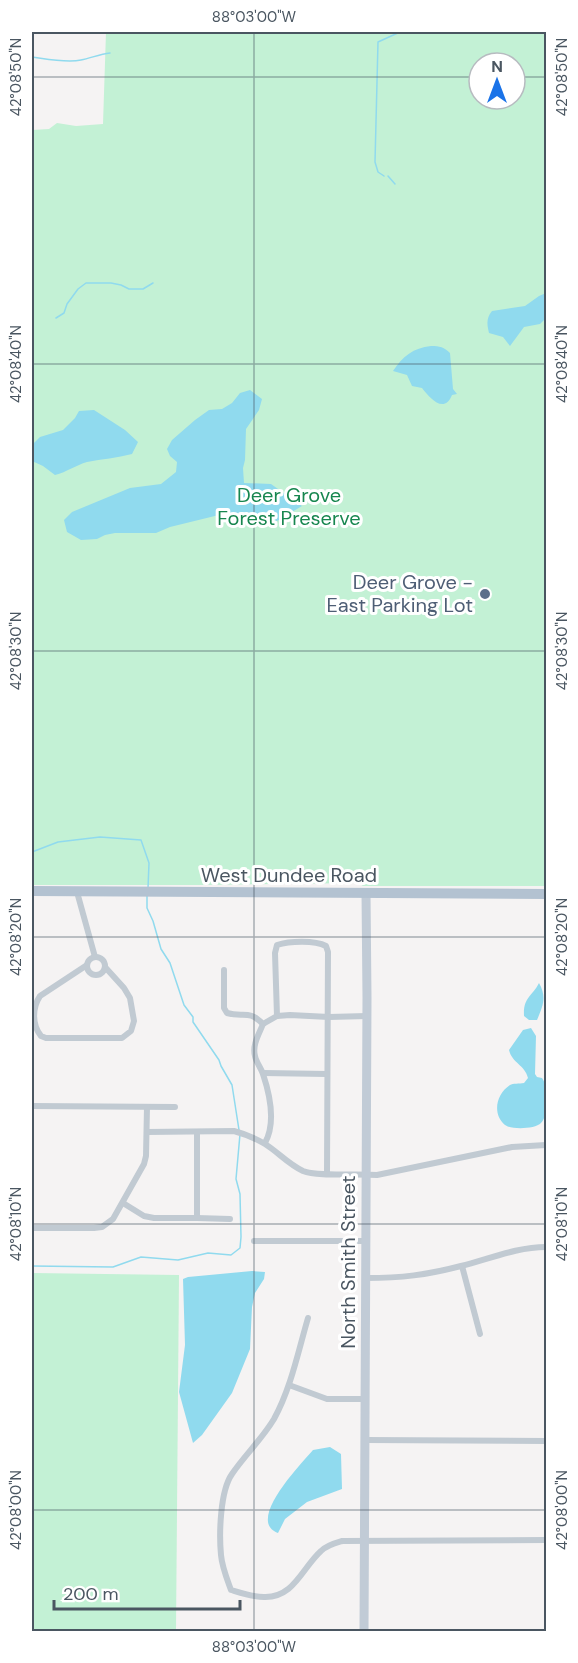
<svg xmlns="http://www.w3.org/2000/svg" width="578" height="1663" font-family="'DM Sans',sans-serif">
	<rect width="100%" height="100%" fill="#f5f3f3"/>
	<g fill="#c3f1d5" fill-rule="evenodd">
		<path d="M106,32H546V886H363L358,883L206,885H32V130L49,129L57,123L76,126L103,124ZM479,63H515V99H479Z"/>
		<polygon points="32,1273 179,1275 176,1631 32,1631"/>
	</g>
	<g fill="#90daee">
		<path d="M546,293V318L540,324L524,327L510,346L503,337L489,333C487,325 486,318 492,311L525,306L539,296Z"/>
		<path d="M431,346C440,346 444,347 450,353L453,389L457,394L452,395C444,415 429,397 422,388L412,386L407,375L393,371C403,356 413,348 431,346Z"/>
		<path d="M250,390L262,399L259,410L246,429L245,460L243,468L244,483L271,484L302,506L277,521C267,517 256,516 246,512L241,517L223,514L170,527L156,533H115L105,535L97,539L81,540L67,532L64,520L72,512L130,488L161,484L176,472L177,462L170,456L167,449L172,440L195,420L209,410L222,409L232,403L240,393Z"/>
		<path d="M94,410L125,430L138,442L132,454C117,458 102,459 87,462C76,465 67,472 55,475L43,466L32,461V445L40,437L63,430L75,418L79,411Z"/>
		<path d="M539,983C547,997 543,1006 537,1020H529L524,1016C523,997 532,997 539,983Z"/>
		<path d="M531,1028L536,1036L535,1074L537,1077L542,1078C548,1086 547,1100 546,1110C546,1114 544,1120 541,1123C535,1129 512,1130 505,1125C492,1114 496,1094 510,1085C513,1083 519,1084 524,1083L528,1078C525,1065 512,1063 509,1050L523,1030Z"/>
		<polygon points="252,1271 265,1272 264,1279 255,1293 252,1307 250,1349 232,1393 202,1435 193,1443 179,1392 185,1345 183,1279 188,1277"/>
		<path d="M330,1447L341,1454L342,1489L307,1502L285,1519L278,1533C245,1521 302,1463 313,1450Z"/>
	</g>
	<g fill="none" stroke-linecap="round" stroke-linejoin="round">
		<g stroke="#90daee" stroke-width="1.5">
			<path d="M32,57C47,59 66,63 81,60C91,58 100,54 110,53"/>
			<polyline points="384,176 378,172 375,162 378,42 400,32"/>
			<polyline points="388,176 395,184"/>
			<polyline points="56,318 64,313 67,304 78,289 86,283 111,283 121,285 129,289 143,289 153,283"/>
			<polyline points="32,852 58,842 100,837 141,840 149,863 148,888"/>
			<polyline points="147,896 147,908 153,921 161,949 170,963 184,1005 193,1017 193,1022 219,1060 221,1066 232,1085 239,1130"/>
			<polyline points="32,1266 113,1267 141,1257 178,1260 208,1253 231,1255 240,1248 241,1237 240,1194 236,1179 240,1134"/>
		</g>
		<g stroke="#c1cad2" stroke-width="6">
			<polyline points="77,892 95,957"/>
			<circle cx="96" cy="966" r="9"/>
			<path d="M87,965L40,996C32,1008 32,1025 41,1036L46,1038H122L131,1031L134,1021L130,998L124,988L105,967"/>
			<path d="M224,970V1008L227,1013C244,1018 248,1009 263,1024"/>
			<path d="M277,1016L275,953L277,945C289,941 315,940 326,946L328,952L327,1174"/>
			<path d="M263,1024C259,1034 252,1045 255,1056C256,1062 261,1068 263,1074C270,1095 276,1123 265,1143"/>
			<polyline points="263,1024 277,1016 290,1015 329,1017 367,1016"/>
			<polyline points="263,1073 327,1074"/>
			<polyline points="32,1106 175,1107"/>
			<path d="M147,1132L234,1131C245,1134 255,1138 265,1144C278,1152 288,1164 303,1171C318,1177 358,1173 377,1175L512,1147L546,1145"/>
			<polyline points="197,1132 197,1218"/>
			<polyline points="123,1203 144,1216 154,1218 197,1218 230,1219"/>
			<polyline points="32,1228 94,1228 102,1227 113,1219 144,1164 146,1156 147,1107"/>
			<polyline points="254,1241 366,1241"/>
			<polyline points="462,1266 480,1334"/>
			<path d="M366,1278C401,1278 427,1275 461,1266C489,1259 517,1247 546,1247"/>
			<path d="M308,1318C298,1352 291,1388 274,1419C262,1439 245,1455 232,1474C220,1491 219,1534 221,1555C222,1567 227,1579 231,1590C241,1593 253,1597 264,1597C294,1598 302,1568 321,1551C327,1545 335,1543 342,1541L546,1540"/>
			<polyline points="289,1385 327,1399 365,1399"/>
			<polyline points="365,1440 546,1441"/>
		</g>
		<polyline stroke="#c1cbd6" stroke-width="9" points="364,1632 367,998 366,893"/>
		<polyline stroke="#b3c2d1" stroke-width="10" points="32,891 546,894"/>
	</g>
	<path fill="none" stroke="#4a5661" stroke-width="1.5" stroke-opacity="0.45" d="M254,32V1632M32,77H479M515,77H546M32,364H546M32,651H546M32,937H546M32,1224H546M32,1510H546"/>
	<circle fill="#5c6f8a" stroke="#fff" stroke-width="2" cx="485" cy="594" r="6"/>
	<g text-anchor="middle" stroke-width="6" stroke-linejoin="round" paint-order="stroke">
		<g font-size="20" fill="#17864f" stroke="#fff">
			<text x="289" y="502">Deer Grove<tspan x="289" dy="23">Forest Preserve</tspan></text>
		</g>
		<g font-size="20" fill="#4e5e75" stroke="#fff" text-anchor="end">
			<text x="473" y="589">Deer Grove -<tspan x="473" dy="23">East Parking Lot</tspan></text>
		</g>
		<g font-size="20" fill="#4a5661" stroke="#fff">
			<text x="289" y="882">West Dundee Road</text>
			<text transform="translate(348 1262) rotate(-90)" y="7">North Smith Street</text>
		</g>
	</g>
	<rect width="578" height="1663" fill="none" stroke="#ffffff" stroke-width="66"/>
	<g transform="translate(497 81)"><circle r="28" fill="#ffffff" stroke="#b7bbc0" stroke-width="1.5"/>
	<path d="M0-4.5L10 22L0 15L-10 22Z" fill="#1a73e8"/>
	<text y="-9" font-size="16" font-weight="bold" text-anchor="middle" fill="#4a5661">N</text>
	</g>
	<path d="M54 1600v9h186v-9" fill="none" stroke="#4a5661" stroke-width="3"/>
	<text x="63" y="1600" font-size="18" fill="#4a5661" stroke="#ffffff" stroke-width="4.5" paint-order="stroke">200 m</text>
	<rect x="33" y="33" width="512" height="1597" fill="none" stroke="#4a5661" stroke-width="2"/>
	<g font-size="15" text-anchor="middle" fill="#4a5661">
		<text x="254" y="22">88°03'00"W</text>
		<text transform="translate(16 77) rotate(-90)" y="5">42°08'50"N</text>
		<text transform="translate(562 77) rotate(-90)" y="5">42°08'50"N</text>
		<text transform="translate(16 364) rotate(-90)" y="5">42°08'40"N</text>
		<text transform="translate(562 364) rotate(-90)" y="5">42°08'40"N</text>
		<text transform="translate(16 651) rotate(-90)" y="5">42°08'30"N</text>
		<text transform="translate(562 651) rotate(-90)" y="5">42°08'30"N</text>
		<text transform="translate(16 937) rotate(-90)" y="5">42°08'20"N</text>
		<text transform="translate(562 937) rotate(-90)" y="5">42°08'20"N</text>
		<text transform="translate(16 1224) rotate(-90)" y="5">42°08'10"N</text>
		<text transform="translate(562 1224) rotate(-90)" y="5">42°08'10"N</text>
		<text transform="translate(16 1510) rotate(-90)" y="5">42°08'00"N</text>
		<text transform="translate(562 1510) rotate(-90)" y="5">42°08'00"N</text>
		<text x="254" y="1652">88°03'00"W</text>
	</g>
</svg>
